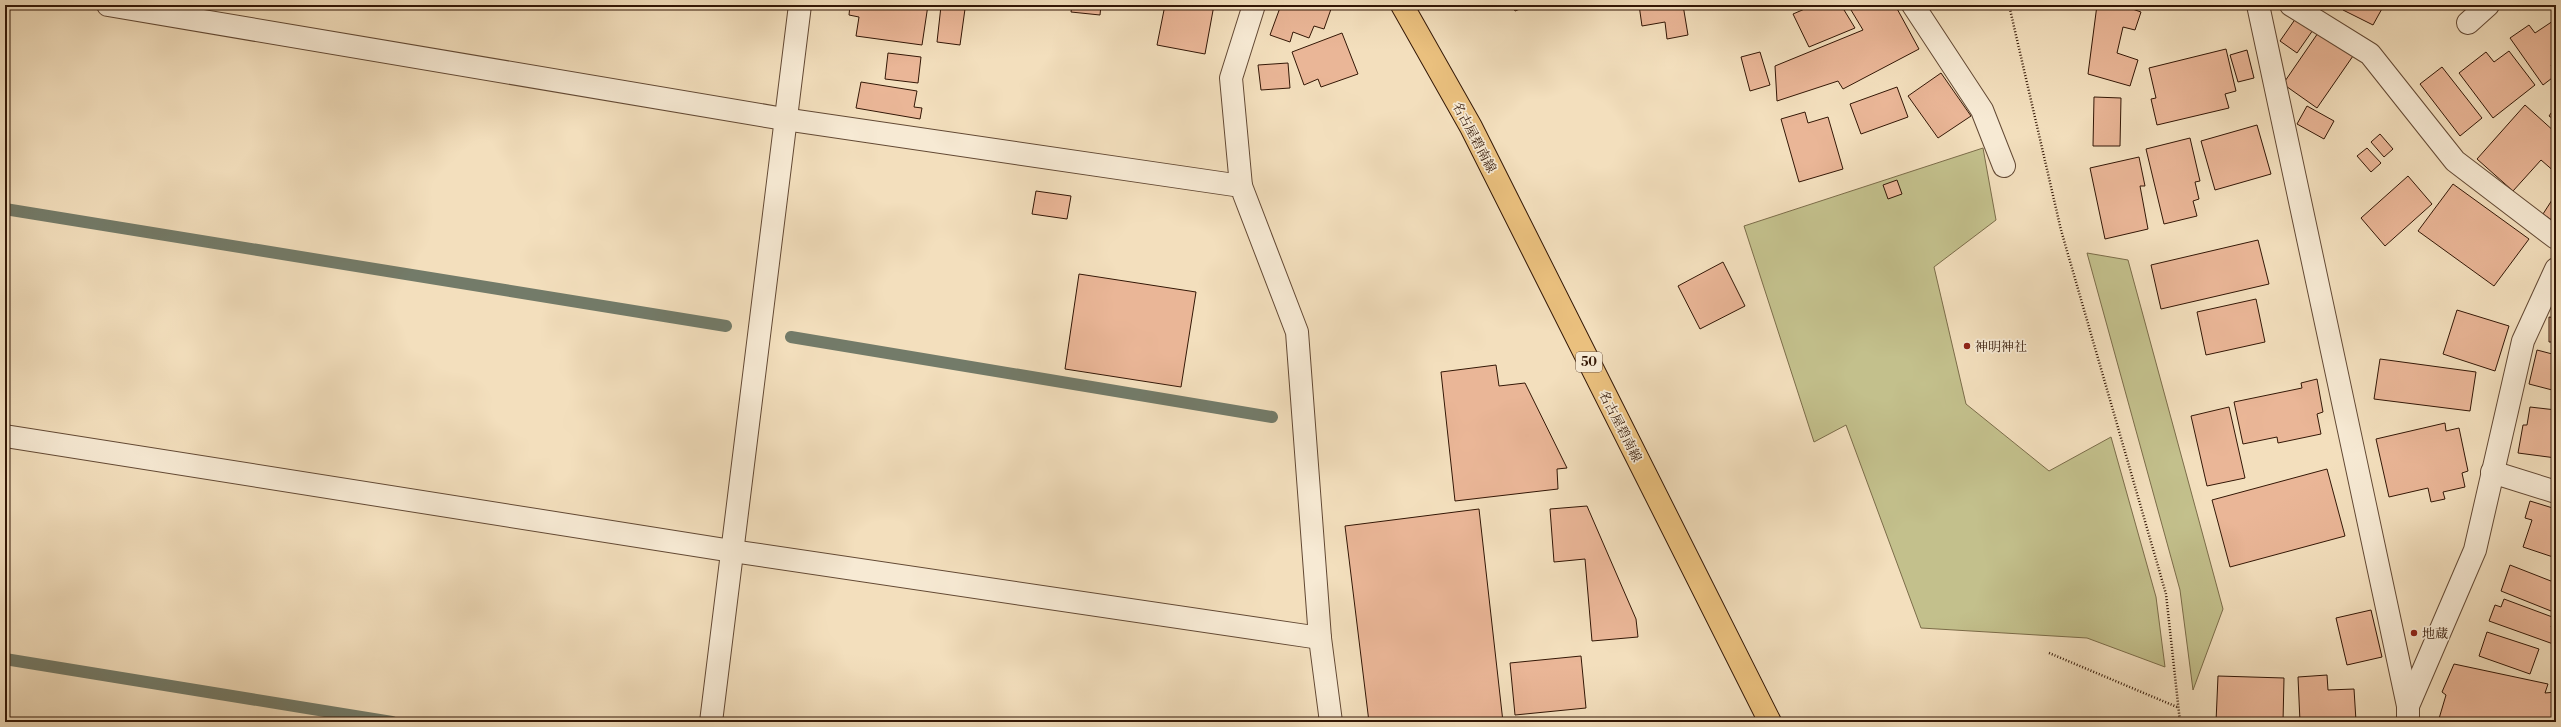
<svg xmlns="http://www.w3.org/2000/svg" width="2561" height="727" font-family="'Libre Bodoni','Noto Serif JP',serif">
	<rect width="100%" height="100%" fill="#f3dfbd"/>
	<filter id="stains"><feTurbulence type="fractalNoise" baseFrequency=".005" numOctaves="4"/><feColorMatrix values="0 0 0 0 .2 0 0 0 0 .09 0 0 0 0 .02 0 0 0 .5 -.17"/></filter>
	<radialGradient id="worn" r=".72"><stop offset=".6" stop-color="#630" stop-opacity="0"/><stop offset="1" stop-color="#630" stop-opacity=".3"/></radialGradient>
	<g fill="#c3c08c" stroke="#7b6c49">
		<polygon points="1983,148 1996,220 1934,267 1966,404 2049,471 2111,437 2156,597 2165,667 2087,638 1921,628 1846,425 1814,442 1744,226"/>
		<polygon points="2087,253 2128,260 2223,609 2193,690 2180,590"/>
	</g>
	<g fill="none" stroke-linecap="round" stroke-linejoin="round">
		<g stroke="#737b69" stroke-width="12">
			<polyline points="5,209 726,326"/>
			<polyline points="791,337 1272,417"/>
			<polyline points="5,659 392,722"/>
		</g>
	</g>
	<g fill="#eab697" stroke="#331706">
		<polygon points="850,5 928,5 922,45 856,36 859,17 849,15"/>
		<polygon points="1072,5 1101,5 1100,15 1071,12"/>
		<polygon points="1165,5 1214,5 1205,54 1157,45"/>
		<polygon points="1281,5 1320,5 1331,9 1324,29 1314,26 1309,38 1293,32 1290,42 1270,35"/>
		<polygon points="1512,5 1530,5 1515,11"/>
		<polygon points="1639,5 1683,5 1688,35 1667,39 1665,22 1642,26"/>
		<polygon points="1814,5 1841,5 1855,28 1809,47 1793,14"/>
		<polygon points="1848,5 1895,5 1919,49 1843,89 1838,81 1777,101 1775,66 1863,30"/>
		<polygon points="2097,5 2121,5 2141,12 2135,30 2123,27 2117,53 2138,60 2130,86 2088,74"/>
		<polygon points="2346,5 2384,5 2373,25 2343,10"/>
		<polygon points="941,6 965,9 960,45 937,42"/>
		<polygon points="2296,18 2313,30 2297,53 2280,41"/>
		<polygon points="2556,19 2556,61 2551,65 2556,75 2543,85 2510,38 2529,25 2535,33"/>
		<polygon points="1342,33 1358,74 1321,87 1318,79 1304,85 1292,52"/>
		<polygon points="2318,33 2353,56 2317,108 2283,84"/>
		<polygon points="2226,49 2236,91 2225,94 2229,108 2157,125 2151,99 2156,98 2149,68"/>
		<polygon points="2247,50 2254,78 2238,82 2230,55"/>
		<polygon points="2509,51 2535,85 2493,118 2459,73 2486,52 2494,62"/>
		<polygon points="1760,52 1770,85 1750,91 1741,57"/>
		<polygon points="888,53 921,57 918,83 885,79"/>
		<polygon points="1288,63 1290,88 1261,90 1258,65"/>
		<polygon points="2442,67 2482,118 2460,136 2420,84"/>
		<polygon points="1941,73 1971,116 1938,138 1908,96"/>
		<polygon points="861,82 917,91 914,107 922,108 920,119 856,108"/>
		<polygon points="1897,87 1908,117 1861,134 1850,104"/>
		<polygon points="2094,97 2121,98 2120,146 2093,146"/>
		<polygon points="2525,105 2556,133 2556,173 2541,160 2513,191 2477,159"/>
		<polygon points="2307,106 2334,121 2324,139 2297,124"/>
		<polygon points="2556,106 2556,121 2549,116"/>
		<polygon points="1805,112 1808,123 1828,117 1843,169 1799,182 1781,119"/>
		<polygon points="2257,125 2271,174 2215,190 2201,141"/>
		<polygon points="2380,134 2393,149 2384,157 2371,142"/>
		<polygon points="2190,138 2200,181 2195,182 2199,199 2193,201 2197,216 2164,224 2146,149"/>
		<polygon points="2367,148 2381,163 2371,172 2357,156"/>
		<polygon points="2139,157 2145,186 2140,186 2148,229 2105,239 2090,168"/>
		<polygon points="2408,176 2432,204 2385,246 2361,218"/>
		<polygon points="1897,180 1902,194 1888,199 1883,185"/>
		<polygon points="2453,184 2529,239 2494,286 2418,231"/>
		<polygon points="1036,191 1071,196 1067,219 1032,214"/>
		<polygon points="2552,200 2556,203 2556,223 2543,214"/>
		<polygon points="2258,240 2269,284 2161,309 2151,265"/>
		<polygon points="1723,262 1745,306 1700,329 1678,286"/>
		<polygon points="1079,274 1196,292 1181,387 1065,369"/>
		<polygon points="2256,299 2265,342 2206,355 2197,312"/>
		<polygon points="2457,310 2509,326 2495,371 2443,354"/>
		<polygon points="2549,317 2556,318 2556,342 2549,342"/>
		<polygon points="2537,350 2556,355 2556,391 2529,384"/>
		<polygon points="2380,359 2476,372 2470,411 2374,399"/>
		<polygon points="1496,365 1499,386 1525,383 1567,468 1557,469 1558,489 1455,501 1441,372"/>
		<polygon points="2317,379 2323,412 2317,414 2321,434 2278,443 2277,437 2243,444 2234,402 2302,388 2301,383"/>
		<polygon points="2229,407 2245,478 2207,486 2191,416"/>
		<polygon points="2530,407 2556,410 2556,408 2556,458 2518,453 2523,425 2527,425"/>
		<polygon points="2445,423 2446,431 2459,428 2468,471 2462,473 2465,487 2443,492 2445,499 2431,502 2428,488 2389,497 2376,439"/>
		<polygon points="2327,469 2345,536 2230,567 2212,500"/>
		<polygon points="2530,501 2556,509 2556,558 2523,547 2532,520 2525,518"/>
		<polygon points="1587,506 1636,619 1638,637 1592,641 1585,559 1554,562 1550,509"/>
		<polygon points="1479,509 1503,722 1369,722 1345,526"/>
		<polygon points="2510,565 2556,583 2556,613 2501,591"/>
		<polygon points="2504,599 2555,618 2551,627 2556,629 2556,645 2489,621 2495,605 2501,607"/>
		<polygon points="2371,610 2382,657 2347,665 2336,618"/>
		<polygon points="2487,632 2539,649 2530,674 2479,656"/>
		<polygon points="1581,656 1586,708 1515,715 1510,663"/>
		<polygon points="2454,664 2548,684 2545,693 2556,692 2556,722 2438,722 2446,695 2442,692"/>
		<polygon points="2327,675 2328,690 2354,689 2356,721 2300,722 2298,677"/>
		<polygon points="2218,676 2284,678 2283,722 2216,722"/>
	</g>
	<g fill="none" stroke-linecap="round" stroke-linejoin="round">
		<g stroke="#634934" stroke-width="24">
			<g id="minor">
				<polyline points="108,5 784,119 1241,186 1297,332 1320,638 1331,722"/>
				<polyline points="1913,5 1982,110 2004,166"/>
				<polyline points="2258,5 2408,706 2408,722"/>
				<polyline points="2291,5 2370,54 2455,161 2556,238"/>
				<polyline points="2468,23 2488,5"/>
				<polyline points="1241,186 1231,78 1254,5"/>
				<polyline points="5,436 732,551 1320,638"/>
				<polyline points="2492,472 2556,492"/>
				<polyline points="2408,706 2475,550 2523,341 2556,269"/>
				<polyline points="711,722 800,5"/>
			</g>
		</g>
		<g stroke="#331706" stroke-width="24">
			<polyline id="major" points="1402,5 1471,127 1770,722"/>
		</g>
		<g stroke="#331706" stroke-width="2.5" stroke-dasharray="1 2" stroke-linecap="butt">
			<polyline points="2009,5 2061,230 2166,594 2180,722"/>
			<polyline points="2049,653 2177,707"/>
		</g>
		<use href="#minor" stroke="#f7ead4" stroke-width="22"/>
		<use href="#major" stroke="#eac07e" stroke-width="22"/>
	</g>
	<g fill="#8f2418" stroke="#f7ead4" stroke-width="1.5">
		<circle cx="1967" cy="346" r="4"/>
		<circle cx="2414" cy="633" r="4"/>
	</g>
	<g text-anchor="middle" stroke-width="3.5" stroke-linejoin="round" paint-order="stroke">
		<rect fill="#f7ead4" stroke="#6e5644" stroke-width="1" x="1576" y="352" width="26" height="20" rx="3"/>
		<g font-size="12" font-weight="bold" fill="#331706">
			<text x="1589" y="366">50</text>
		</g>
		<g font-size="13" fill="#331706" stroke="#f7ead4">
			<text transform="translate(1475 137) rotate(62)" y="5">名古屋碧南線</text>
			<text transform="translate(1621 426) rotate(63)" y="5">名古屋碧南線</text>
		</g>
		<g font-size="13" fill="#331706" stroke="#f7ead4" text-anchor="start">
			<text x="1975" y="351">神明神社</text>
			<text x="2422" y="638">地蔵</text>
		</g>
	</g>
	<rect width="2561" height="727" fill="none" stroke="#f3dfbd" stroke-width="20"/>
	<rect x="6" y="6" width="2549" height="715" fill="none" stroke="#331706" stroke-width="2"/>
	<rect x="10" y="10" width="2541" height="707" fill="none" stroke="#331706"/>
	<rect width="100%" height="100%" filter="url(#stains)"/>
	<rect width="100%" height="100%" fill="url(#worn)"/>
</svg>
